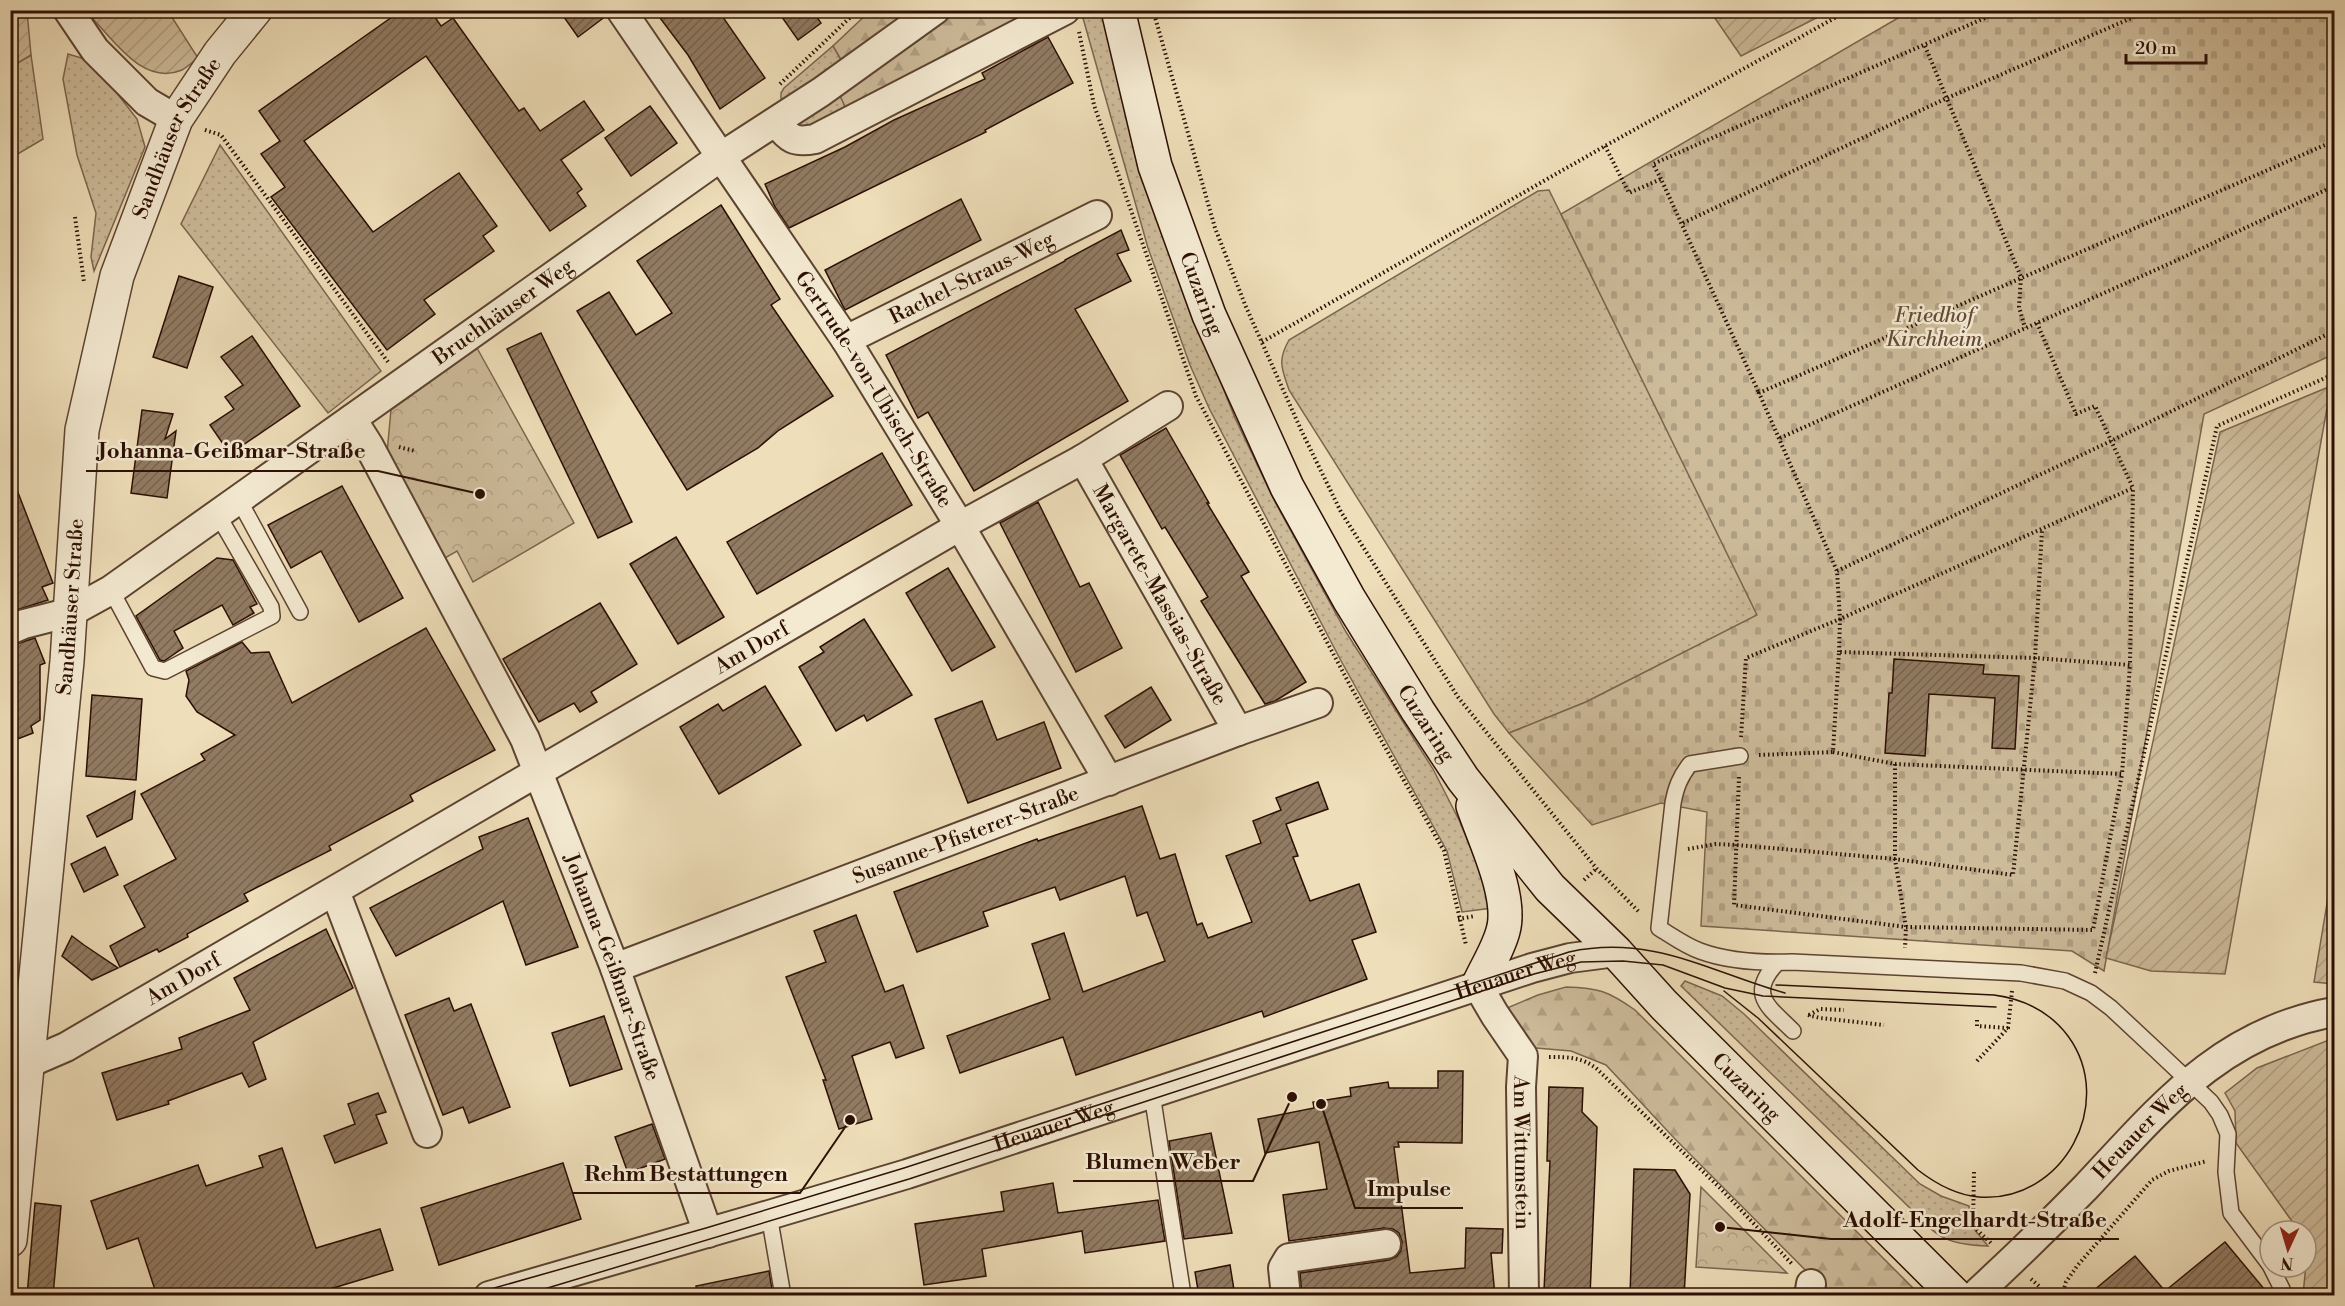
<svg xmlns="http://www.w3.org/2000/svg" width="2345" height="1306" font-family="'Libre Bodoni',serif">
	<defs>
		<pattern id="grass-dots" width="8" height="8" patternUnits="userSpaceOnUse" patternTransform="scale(1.5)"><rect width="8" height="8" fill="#cdbb9a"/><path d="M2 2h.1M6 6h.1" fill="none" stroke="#b0a083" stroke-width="1.8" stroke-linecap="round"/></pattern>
		<pattern id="forest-firs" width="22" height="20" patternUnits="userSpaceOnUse" patternTransform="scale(1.5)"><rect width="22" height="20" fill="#cdbb9a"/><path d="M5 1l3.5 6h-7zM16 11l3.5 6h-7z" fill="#b0a083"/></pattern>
		<pattern id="cemetery-stones" width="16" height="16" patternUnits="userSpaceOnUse" patternTransform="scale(1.5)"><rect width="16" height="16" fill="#cdbb9a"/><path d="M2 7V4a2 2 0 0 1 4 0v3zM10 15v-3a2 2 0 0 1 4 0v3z" fill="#b0a083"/></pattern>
		<pattern id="park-crowns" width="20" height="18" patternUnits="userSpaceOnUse" patternTransform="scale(1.5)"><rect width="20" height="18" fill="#cdbb9a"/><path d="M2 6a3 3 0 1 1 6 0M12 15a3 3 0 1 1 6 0" fill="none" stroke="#b0a083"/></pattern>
		<pattern id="garden-furrows" width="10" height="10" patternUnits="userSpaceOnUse" patternTransform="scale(1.5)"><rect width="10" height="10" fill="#cdbb9a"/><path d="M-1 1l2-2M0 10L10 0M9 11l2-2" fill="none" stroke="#b0a083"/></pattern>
		<pattern id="building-hatch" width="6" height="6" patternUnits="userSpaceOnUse" patternTransform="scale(1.5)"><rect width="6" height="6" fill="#917b62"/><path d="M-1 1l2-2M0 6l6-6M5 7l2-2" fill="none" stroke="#77634f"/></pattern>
	</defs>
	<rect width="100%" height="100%" fill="#eedeb9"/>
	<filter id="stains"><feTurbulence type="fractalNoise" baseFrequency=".00333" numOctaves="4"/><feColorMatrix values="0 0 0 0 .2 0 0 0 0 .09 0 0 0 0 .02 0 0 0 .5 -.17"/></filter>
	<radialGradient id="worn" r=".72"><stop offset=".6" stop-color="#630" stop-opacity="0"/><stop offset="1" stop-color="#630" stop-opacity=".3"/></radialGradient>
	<g fill="url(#grass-dots)" stroke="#7c654f" stroke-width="1.5">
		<polygon points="1081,11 1102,11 1122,94 1170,255 1235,418 1274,500 1346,632 1433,769 1460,822 1484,881 1492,908 1462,912 1447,851 1340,659 1209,408 1190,365 1148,248"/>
		<polygon points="833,46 843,63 789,100 781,101 781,93 784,88"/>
		<polygon points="68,54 88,60 106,79 137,119 145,147 94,271 91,257 96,213 77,155 63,79"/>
		<polygon points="31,55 43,139 11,158 11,67"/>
		<polygon points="837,89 848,113 800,130 797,121"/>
		<polygon points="220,145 381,371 328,413 181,224"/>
		<path d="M1549,190L1758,615L1586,702L1509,733L1494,714L1289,390C1282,369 1277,361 1289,340L1538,191Z"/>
		<path d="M1685,981L1722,996L1744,1014L1920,1184L1941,1196L1969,1206L1970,1224L1988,1246C1950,1245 1936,1238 1912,1210L1681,986Z"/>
	</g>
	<g fill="url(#forest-firs)" stroke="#7c654f" stroke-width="1.5">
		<polygon points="870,11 919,11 843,63 833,46"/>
		<polygon points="953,11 1050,11 848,113 837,89"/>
		<path d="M1566,987C1599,988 1608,991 1635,1010L1920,1295H1830L1675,1139L1606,1065L1571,1051L1536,1048L1530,1044L1507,1008L1538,995Z"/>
	</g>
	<polygon fill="url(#cemetery-stones)" stroke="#7c654f" stroke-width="1.5" points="1910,11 2334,11 2334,354 2204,414 2104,971 2072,951 1701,926 1707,812 1661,803 1592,825 1509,733 1586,702 1757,615 1561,214"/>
	<g fill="url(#park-crowns)" stroke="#7c654f" stroke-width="1.5">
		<polygon points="477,348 574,523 473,582 457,551 438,562 386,464 391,410"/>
		<polygon points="1701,1187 1787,1273 1696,1267"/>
	</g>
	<g fill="url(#garden-furrows)" stroke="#7c654f" stroke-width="1.5">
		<polygon points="11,10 27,11 31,55 11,67"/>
		<path d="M103,11H168L198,58C193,62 187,67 182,70C144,86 116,43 93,19Z"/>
		<polygon points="1710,11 1830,11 1741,56"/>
		<polygon points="2331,386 2225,974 2151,971 2106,958 2220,432"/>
		<polygon points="2334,861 2334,984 2314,982"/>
		<polygon points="2334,1038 2334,1295 2303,1295 2308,1243 2306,1231 2299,1231 2236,1143 2235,1111 2225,1093 2257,1068"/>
	</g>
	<g fill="url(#building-hatch)" stroke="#2c0f04" stroke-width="1.5">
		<polygon points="402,10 430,10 441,26 453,18 519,111 524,108 540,131 584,101 604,130 561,160 582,189 577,193 586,206 550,231 426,56 304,141 373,232 459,173 497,226 483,236 494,251 424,300 435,314 387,350 271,197 285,187 261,154 280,141 259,111"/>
		<polygon points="559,10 605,10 606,16 578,37"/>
		<polygon points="654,10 718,10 765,78 720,109 688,55"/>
		<polygon points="777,10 812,10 821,23 798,40"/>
		<polygon points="1048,37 1073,83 985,130 986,132 789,228 775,207 765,184 845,147 894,120 985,79 982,73"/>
		<polygon points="650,106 677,143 631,176 605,138"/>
		<polygon points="961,199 981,240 845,310 825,270"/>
		<polygon points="721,205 780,299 771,305 833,396 779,430 758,448 687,490 577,311 609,292 636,335 672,313 637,261"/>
		<polygon points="1121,230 1129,250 1117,254 1131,281 1075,309 1128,401 974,491 928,412 918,418 886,355 1065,261 1065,260"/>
		<polygon points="179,276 213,287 187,368 153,357"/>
		<polygon points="541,333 632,522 598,538 507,349"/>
		<polygon points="252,336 300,406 230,454 210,425 234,409 225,397 243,385 221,357"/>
		<polygon points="142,410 173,414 165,439 176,431 167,498 131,493"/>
		<polygon points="1166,428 1209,503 1207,503 1249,572 1241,576 1306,682 1275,701 1265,704 1201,601 1208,597 1165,527 1162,529 1120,455"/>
		<polygon points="882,453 912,505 757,594 727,542"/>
		<polygon points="12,477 53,583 42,587 48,600 10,612"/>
		<polygon points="342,486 403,598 359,622 321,551 291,568 268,525"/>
		<polygon points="1038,502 1080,587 1089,583 1122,648 1076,672 1000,523"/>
		<polygon points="676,537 724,617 678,644 630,564"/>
		<polygon points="217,558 233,560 257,604 250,607 254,613 233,625 222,605 174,631 183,648 164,661 160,660 136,616"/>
		<polygon points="948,568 995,647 952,671 906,593"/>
		<polygon points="600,603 637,664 591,692 597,702 580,712 574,703 539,722 503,659"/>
		<polygon points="864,619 912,695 867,721 864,715 836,731 799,667 824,652 820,647"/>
		<polygon points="426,628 495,750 410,795 413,801 329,846 331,850 244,894 248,901 187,934 188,937 159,952 157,949 120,967 110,946 145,927 124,886 176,859 141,794 205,760 201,754 235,735 197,712 186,696 189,680 186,671 242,642 251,653 269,652 292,703"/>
		<polygon points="35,638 45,663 40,665 40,720 31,726 33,733 10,742 10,646"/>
		<polygon points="1894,659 1984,665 1983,674 2019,676 2015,749 1992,748 1995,698 1929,694 1925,756 1885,753 1889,693 1892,693"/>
		<polygon points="765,686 801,745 719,794 680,727 718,704 723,711"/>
		<polygon points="1151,687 1171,720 1125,748 1105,716"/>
		<polygon points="92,695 142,699 136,780 86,776"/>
		<polygon points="982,701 997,740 1044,722 1061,768 968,803 935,719"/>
		<polygon points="1318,782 1328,809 1286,824 1298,856 1293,857 1310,901 1359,884 1376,932 1352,940 1367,979 1264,1017 1262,1011 1076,1075 1063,1037 960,1073 947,1036 1050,999 1032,944 1064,933 1083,992 1165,961 1147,912 1137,916 1125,876 1060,900 1055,887 983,912 988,926 917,952 894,892 1037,839 1038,841 1142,806 1160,859 1175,854 1197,925 1202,923 1208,938 1252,922 1226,856 1261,843 1253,821 1281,810 1276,798"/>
		<polygon points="135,791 132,819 97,837 87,816"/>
		<polygon points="528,818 578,947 526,965 503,901 396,956 370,908 483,849 479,837"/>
		<polygon points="105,847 118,875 84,892 71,864"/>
		<polygon points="856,915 885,992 903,985 924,1048 896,1058 890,1042 852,1056 872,1119 839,1129 823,1080 826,1080 786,977 826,962 814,931"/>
		<polygon points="326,929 353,988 253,1042 266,1079 249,1087 242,1073 168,1101 169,1104 117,1120 102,1073 182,1049 179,1038 250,1010 234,978"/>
		<polygon points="72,936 84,945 118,968 92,980 62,956"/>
		<polygon points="449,998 454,1011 471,1004 510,1107 469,1123 463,1107 443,1115 405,1015"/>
		<polygon points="604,1016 622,1069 570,1086 552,1033"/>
		<polygon points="1438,1071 1463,1071 1462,1143 1398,1142 1399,1147 1394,1147 1410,1273 1465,1268 1466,1228 1503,1229 1502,1253 1491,1253 1495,1296 1302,1296 1300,1273 1389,1260 1396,1257 1401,1251 1402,1241 1399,1233 1393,1229 1384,1228 1289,1241 1283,1195 1327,1189 1319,1142 1265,1153 1258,1119 1314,1108 1313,1102 1351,1096 1350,1088 1388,1082 1389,1088 1438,1088"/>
		<polygon points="1549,1087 1583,1088 1582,1112 1597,1127 1590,1296 1570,1296 1570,1291 1544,1291 1550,1161 1547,1161"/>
		<polygon points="378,1093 386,1112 376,1115 387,1143 335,1163 324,1136 355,1124 348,1104"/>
		<polygon points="652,1124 665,1159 628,1173 615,1137"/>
		<polygon points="1211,1133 1232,1233 1184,1239 1169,1141"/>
		<polygon points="282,1148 316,1248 380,1229 393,1270 330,1289 333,1296 157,1296 138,1238 107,1249 91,1201 198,1165 206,1186 263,1167 259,1156"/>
		<polygon points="563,1163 581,1219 439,1265 421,1208"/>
		<polygon points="1634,1169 1675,1170 1690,1194 1684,1296 1630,1296"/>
		<polygon points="1053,1183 1058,1213 1158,1200 1165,1241 1085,1253 1082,1231 982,1249 986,1276 924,1285 915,1224 1004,1211 1001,1192"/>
		<polygon points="35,1203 61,1206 53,1296 27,1296"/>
		<polygon points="2225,1242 2270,1296 2087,1296 2135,1256 2165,1291"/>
		<polygon points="1230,1265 1235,1296 1199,1296 1195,1272"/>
		<polygon points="769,1271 773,1296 697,1296 696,1286"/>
	</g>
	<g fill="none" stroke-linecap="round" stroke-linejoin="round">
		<g stroke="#5c4331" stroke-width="18">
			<g id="service">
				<polyline points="239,500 300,612"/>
				<polyline points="111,590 153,668 165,671 272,616 271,607 218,515"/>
				<path d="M1740,756L1690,764C1680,777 1676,787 1673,803L1659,928C1672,936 1686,946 1700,951C1727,961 1764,963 1792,962L2021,973L2065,981L2091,993L2111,1008L2157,1051L2211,1102L2220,1115L2228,1134L2226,1172L2231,1213L2270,1265"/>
				<path d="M1777,963C1747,995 1769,1007 1793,1031"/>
				<polyline points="1152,1094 1183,1295"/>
				<polyline points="769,1215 783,1296"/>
				<polyline points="2271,1267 2282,1289 2282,1296"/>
			</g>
		</g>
		<g stroke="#5c4331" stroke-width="32">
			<g id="minor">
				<polyline points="68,10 95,50 147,102 176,119"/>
				<path id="s1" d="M621,10L846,340L960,526L1109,781"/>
				<path d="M776,122C789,139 794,143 815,139L1065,10"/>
				<path id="s2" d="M846,340L1097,215"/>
				<path id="s3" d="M352,419L369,446L525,739L615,968L708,1233"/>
				<path id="s4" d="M1083,459L1238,731"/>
				<path id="s5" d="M10,630L24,624L71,612L111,590L722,156L821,92L935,10"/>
				<polyline points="335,891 427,1133"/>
				<path id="s6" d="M615,968L1238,731L1318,703"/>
				<path id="s7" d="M1478,986L1495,1015L1523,1056L1521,1087L1524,1296"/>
				<path id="s8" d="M29,1063L66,1047L960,526L1083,459L1168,406"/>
				<path id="s9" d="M489,1296L769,1215L907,1174L1532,968L1570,958L1616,952"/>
				<polyline points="1286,1296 1283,1268 1289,1258 1386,1244"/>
				<polyline points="1809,1296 1811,1284"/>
				<path id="s10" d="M1974,1296C2013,1260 2050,1224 2086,1187C2161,1107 2221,1032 2334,1012"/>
			</g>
		</g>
		<g stroke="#5c4331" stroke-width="36">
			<g id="tertiary">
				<path id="s11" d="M10,1240L67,661L82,430L117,276L176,119L220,53L255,10"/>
			</g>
		</g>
		<g stroke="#2c0f04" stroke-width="36">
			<g id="secondary">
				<path id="s12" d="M1118,10L1155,166L1209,315L1287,487L1349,599L1418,711L1463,779L1550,888L1616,952L1664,1005L1956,1296"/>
				<path d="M1473,806C1484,838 1513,897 1503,931C1498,950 1486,968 1478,986"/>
			</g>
		</g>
		<g stroke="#2c0f04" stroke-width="4" stroke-dasharray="1.5 3" stroke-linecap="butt">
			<polyline points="1153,10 1215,228 1246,307 1302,432 1341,512 1458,697 1597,869 1640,913"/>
			<polyline points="1079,32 1094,105 1196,396 1352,689 1444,851 1466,945"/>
			<polyline points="1925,46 2021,277 2019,307 2025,328"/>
			<polyline points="780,84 858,10"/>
			<polyline points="205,130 221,135 388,362"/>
			<polyline points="1605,146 1629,193 1661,179 1759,393"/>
			<polyline points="1661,179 1653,164 2003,10"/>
			<polyline points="75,217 84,282"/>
			<polyline points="1683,223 1947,98 2150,10"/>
			<polyline points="1262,342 1605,146 1849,10"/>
			<polyline points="1780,438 2171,263 2334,186"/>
			<polyline points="399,447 415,451"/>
			<polyline points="1837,571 2111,441 2334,331"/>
			<polyline points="1839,652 1840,619 2133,488 2095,406 2076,414 2037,323"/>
			<polyline points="1741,737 1746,658 1840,619 1837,571 1759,393 2334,141"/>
			<polyline points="1833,752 1895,764 2122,774 2130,665"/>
			<polyline points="1759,755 1833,752 1839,652 2035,658 2130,665 2133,488"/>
			<polyline points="1895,764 1895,859 1906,927 1905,948"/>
			<polyline points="1739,777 1734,905 1906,927 2093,930 2122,774"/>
			<polyline points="1688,849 1716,844 1737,845 1895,859 2013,875 2035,658 2042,529"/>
			<polyline points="1584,880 1596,869"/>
			<polyline points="1458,919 1475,916"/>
			<polyline points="2095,973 2217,426 2334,374"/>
			<polyline points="1808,1015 1820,1018 1884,1025"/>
			<polyline points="1809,1015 1820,1009 1844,1010"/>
			<polyline points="1977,1020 1977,1026 2008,1028"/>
			<path d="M1549,1057C1568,1057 1582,1057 1597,1069L1721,1189L1793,1265"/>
			<polyline points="1977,1061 2008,1028 2012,991"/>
			<polyline points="1974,1172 1973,1223 1976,1229 1992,1244"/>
			<polyline points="2031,1279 2040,1287 2037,1296"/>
			<polyline points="2062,1296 2066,1282 2077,1266 2152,1180 2169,1171 2207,1161"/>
		</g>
		<use href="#service" stroke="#f4ead2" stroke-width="15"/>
		<use href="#minor" stroke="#f4ead2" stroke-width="28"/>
		<use href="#tertiary" stroke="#f4ead2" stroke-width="33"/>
		<use href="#secondary" stroke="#f4ead2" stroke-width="33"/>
		<g stroke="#2c0f04" stroke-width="1.5">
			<path d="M1724,991L1758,1018L1918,1170C1936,1184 1956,1195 1979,1197C2063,1203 2117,1103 2068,1036C2050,1012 2024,999 1994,995L1776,985"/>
			<path d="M466,1296L706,1228L904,1168L1569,952C1652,934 1710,972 1785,993"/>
			<polyline points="521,1296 909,1179 1534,974 1581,962 1623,961 1663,965 1725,988 1763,996 1996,1007"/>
		</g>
	</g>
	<g text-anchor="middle" stroke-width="5" stroke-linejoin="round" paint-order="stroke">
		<g font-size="21" fill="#2c0f04" stroke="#f4ead2">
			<text dy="7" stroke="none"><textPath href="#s11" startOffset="1122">Sandhäuser Straße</textPath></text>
			<text dy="7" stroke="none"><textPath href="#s2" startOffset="140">Rachel-Straus-Weg</textPath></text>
			<text dy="7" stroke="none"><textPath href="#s12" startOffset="296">Cuzaring</textPath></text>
			<text dy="7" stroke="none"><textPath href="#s5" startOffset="590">Bruchhäuser Weg</textPath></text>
			<text dy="7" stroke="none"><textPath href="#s1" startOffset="456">Gertrude-von-Ubisch-Straße</textPath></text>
			<text dy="7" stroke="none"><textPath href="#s4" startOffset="156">Margarete-Massias-Straße</textPath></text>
			<text dy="7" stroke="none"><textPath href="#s11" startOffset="636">Sandhäuser Straße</textPath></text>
			<text dy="7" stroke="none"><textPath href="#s8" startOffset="834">Am Dorf</textPath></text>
			<text dy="7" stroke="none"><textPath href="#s12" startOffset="782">Cuzaring</textPath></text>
			<text dy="7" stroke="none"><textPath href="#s6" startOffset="375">Susanne-Pfisterer-Straße</textPath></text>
			<text dy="7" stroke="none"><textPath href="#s3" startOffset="608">Johanna-Geißmar-Straße</textPath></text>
			<text dy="7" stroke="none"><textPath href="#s9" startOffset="1076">Heuauer Weg</textPath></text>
			<text dy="7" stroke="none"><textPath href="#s8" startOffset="176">Am Dorf</textPath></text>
			<text dy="7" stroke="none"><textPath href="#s12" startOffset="1268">Cuzaring</textPath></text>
			<text dy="7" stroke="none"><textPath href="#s9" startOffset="590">Heuauer Weg</textPath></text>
			<text dy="7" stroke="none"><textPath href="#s10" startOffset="234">Heuauer Weg</textPath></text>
			<text dy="7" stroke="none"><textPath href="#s7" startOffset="180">Am Wittumstein</textPath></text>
		</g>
		<g font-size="21" font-style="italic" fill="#644b38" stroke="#f4ead2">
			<text x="1934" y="322">Friedhof<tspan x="1934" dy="24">Kirchheim</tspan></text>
		</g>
	</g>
	<path fill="none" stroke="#2c0f04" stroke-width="2" d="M480 494L378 471H86M1292 1097L1253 1181H1073M850 1120L800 1193H572M1321 1104L1355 1208H1463M1720 1227L1831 1239H2119"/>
	<g fill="#2c0f04" stroke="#f4ead2" stroke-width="2">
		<circle cx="480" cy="494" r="6"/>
		<circle cx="1292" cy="1097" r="6"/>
		<circle cx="850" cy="1120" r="6"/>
		<circle cx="1321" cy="1104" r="6"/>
		<circle cx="1720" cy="1227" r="6"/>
	</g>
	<g font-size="22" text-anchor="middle" font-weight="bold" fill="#2c0f04" stroke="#f4ead2" stroke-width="5" stroke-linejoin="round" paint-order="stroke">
		<text x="232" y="458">Johanna-Geißmar-Straße</text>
		<text x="1163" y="1169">Blumen Weber</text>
		<text x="686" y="1181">Rehm Bestattungen</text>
		<text x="1409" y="1196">Impulse</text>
		<text x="1975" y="1227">Adolf-Engelhardt-Straße</text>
	</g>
	<rect width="2345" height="1306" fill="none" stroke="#eedeb9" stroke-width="36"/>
	<rect x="12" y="12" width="2321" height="1282" fill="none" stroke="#2c0f04" stroke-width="3"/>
	<rect x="18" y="18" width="2309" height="1270" fill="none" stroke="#2c0f04" stroke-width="1.5"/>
	<g transform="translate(2288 1249) rotate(184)"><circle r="28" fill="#f4ead2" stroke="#a49280" stroke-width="1.5"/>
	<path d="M0-4.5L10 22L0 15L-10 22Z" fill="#8f2418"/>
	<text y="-9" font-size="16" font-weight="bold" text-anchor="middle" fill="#2c0f04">N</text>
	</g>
	<path d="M2126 54v9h80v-9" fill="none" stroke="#2c0f04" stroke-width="3"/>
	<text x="2135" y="54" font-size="18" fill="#2c0f04" stroke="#f4ead2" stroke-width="4.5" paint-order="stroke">20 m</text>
	<rect width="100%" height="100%" filter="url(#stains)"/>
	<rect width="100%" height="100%" fill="url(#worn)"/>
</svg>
